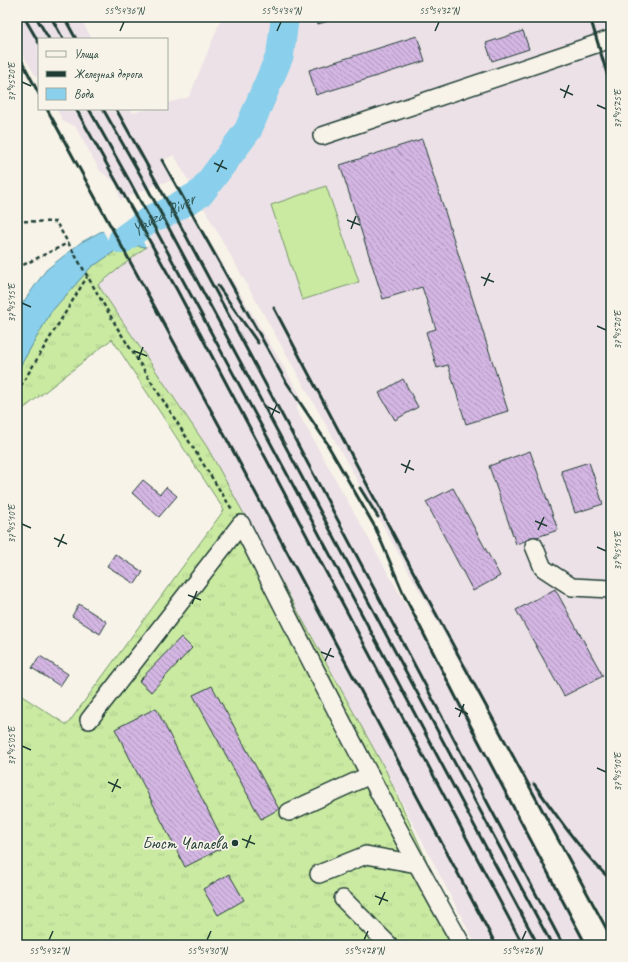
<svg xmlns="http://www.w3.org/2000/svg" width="628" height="962" font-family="Caveat,sans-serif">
	<defs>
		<pattern id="grass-tufts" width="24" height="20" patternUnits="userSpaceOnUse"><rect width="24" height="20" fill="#caeaa2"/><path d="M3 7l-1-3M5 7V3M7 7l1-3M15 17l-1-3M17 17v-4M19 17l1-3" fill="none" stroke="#adca8c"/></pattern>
		<pattern id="building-back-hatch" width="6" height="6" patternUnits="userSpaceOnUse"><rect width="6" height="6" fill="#d4b6e3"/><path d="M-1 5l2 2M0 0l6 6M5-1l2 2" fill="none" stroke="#ab95b9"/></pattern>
	</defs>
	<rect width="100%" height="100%" fill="#f7f3e8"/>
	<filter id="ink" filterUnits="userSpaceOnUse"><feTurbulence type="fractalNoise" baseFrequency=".025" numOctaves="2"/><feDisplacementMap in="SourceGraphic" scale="8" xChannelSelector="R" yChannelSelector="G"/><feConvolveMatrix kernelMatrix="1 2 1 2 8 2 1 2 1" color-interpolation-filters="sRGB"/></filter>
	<g filter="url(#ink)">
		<g fill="#ece1e6">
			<polygon points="17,17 80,17 92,39 39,39 39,81 17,46"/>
			<polygon points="222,17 611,17 611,931 174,155 164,160 175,180 158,184 120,200 116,183 100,171 75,126 64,122 56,109 131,109 133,113 147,109 167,109 167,103 189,97"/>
			<polygon points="195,217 301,396 296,409 457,696 588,945 476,945 386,771 207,447 98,285 146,247 156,229 177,219"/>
		</g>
		<polygon fill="url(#grass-tufts)" stroke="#74946b" points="125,244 146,247 98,285 207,447 386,771 465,945 17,945 17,693 67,725 224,510 112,339 18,413 17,415 17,372 51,312 91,267 98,263"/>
		<polygon fill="#caeaa2" stroke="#74946b" points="326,186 359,282 302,300 271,205"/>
		<polygon fill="#8acfeb" stroke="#5f95a2" points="152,218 146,247 125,244 98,263 91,267 51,312 17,372 17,311 46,270 80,243 100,232 115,228 134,219"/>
		<g fill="#f7f3e8">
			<polygon points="152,216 154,219 149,243 146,247 130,219"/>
			<polygon points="119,224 130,247 125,246 115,253 102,229"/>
		</g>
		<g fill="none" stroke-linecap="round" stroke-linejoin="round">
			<path stroke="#8acfeb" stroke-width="28" id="s1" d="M122,240L152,218L166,213L201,193L248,130L280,55L285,17"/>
		</g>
		<g fill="url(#building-back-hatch)" stroke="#1f3d34">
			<polygon points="316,17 342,17 318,24"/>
			<polygon points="523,31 529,49 492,61 486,43"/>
			<polygon points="417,36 425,61 316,95 309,70"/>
			<polygon points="422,139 508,411 466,424 448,365 437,368 426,332 436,329 422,287 383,299 340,165"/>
			<polygon points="403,379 418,407 395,420 379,393"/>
			<polygon points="530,451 558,530 516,544 489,466"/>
			<polygon points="589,462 603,504 575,513 561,471"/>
			<polygon points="143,480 160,494 166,487 177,496 159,517 132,493"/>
			<polygon points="453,488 500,576 473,591 426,502"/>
			<polygon points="115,554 143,572 135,584 107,566"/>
			<polygon points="555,589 603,676 564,696 516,610"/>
			<polygon points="79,604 107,622 100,634 72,616"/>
			<polygon points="181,637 192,648 151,692 139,681"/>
			<polygon points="40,656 68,674 60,686 32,668"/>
			<polygon points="212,686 279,809 261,819 193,695"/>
			<polygon points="156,708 226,846 185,867 115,729"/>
			<polygon points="229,874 244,900 218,915 203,889"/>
		</g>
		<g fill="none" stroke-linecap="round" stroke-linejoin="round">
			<g stroke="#1f3d34" stroke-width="20">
				<g id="minor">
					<polyline points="322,136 611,39"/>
					<polyline points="534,546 543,568 572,587 611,589"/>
					<path d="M89,720L241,524C313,665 384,807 462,945"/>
					<polyline points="289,812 370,775"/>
					<polyline points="319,874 366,855 417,864"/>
					<polyline points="343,899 389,945"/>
				</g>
			</g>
			<g stroke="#1f3d34" stroke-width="2.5" stroke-dasharray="4 3" stroke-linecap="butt">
				<polyline points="17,221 56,222 118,329 233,511"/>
				<polyline points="17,268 68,243"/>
				<polyline points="17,392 87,277"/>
			</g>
			<use href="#minor" stroke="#f7f3e8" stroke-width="17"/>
			<g stroke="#1f3d34" stroke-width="3">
				<polyline points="24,17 39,43"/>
				<polyline points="36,17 49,39"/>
				<polyline points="51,17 63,39"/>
				<polyline points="64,17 76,39"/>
				<polyline points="590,17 611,87"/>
				<polyline points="17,52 39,94"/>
				<polyline points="47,109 237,458 496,945"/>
				<polyline points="76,109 177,290 523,945"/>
				<polyline points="89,109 130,182 269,440 538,945"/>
				<polyline points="103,109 141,176 552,945"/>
				<polyline points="116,109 177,219 289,428 563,945"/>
				<polyline points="162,160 285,380 329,446"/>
				<polyline points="218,286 258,343"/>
				<polyline points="274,308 408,562 611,937"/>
				<polyline points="326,442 375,527 405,597 469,723 586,945"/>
				<polyline points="360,488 378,517"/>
				<path d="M534,784C558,817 581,852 611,880"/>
			</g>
		</g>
	</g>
	<path fill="none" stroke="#1f3d34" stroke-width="1.5" d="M120,31L124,22M277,31L281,22M435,31L439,22M22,82L31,86M560,89L573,95M564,98L569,85M597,105L606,109M214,163L227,169M217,172L223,160M347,220L360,225M351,229L356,216M481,277L494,282M484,286L490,273M22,303L31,307M597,326L606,330M134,351L147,356M138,360L143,347M268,407L280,413M271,417L277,404M401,464L414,470M405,473L410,460M535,521L547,526M22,524L31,528M538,530L544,517M54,538L67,544M58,547L64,534M597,547L606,551M188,595L201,600M192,604L197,591M321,652L334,657M325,661L331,648M455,708L468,714M459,717L464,704M22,746L31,750M597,768L606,772M108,782L121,788M112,792L118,779M242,839L255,844M246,848L251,835M375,896L388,901M379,905L385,892M49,940L53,931M207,940L211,931M364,940L368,931M522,940L526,931"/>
	<circle fill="#1f3d34" stroke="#f7f3e8" stroke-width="1.5" cx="235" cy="843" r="4"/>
	<g text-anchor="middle" stroke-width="3.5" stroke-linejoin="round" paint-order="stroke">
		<g font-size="17" fill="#1f3d34" stroke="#f7f3e8" text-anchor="end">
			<text x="227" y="849">Бюст Чапаева</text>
		</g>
		<g font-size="18" font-style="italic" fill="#345a59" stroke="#f7f3e8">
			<text dy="6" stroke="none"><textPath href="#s1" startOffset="48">Yauza River</textPath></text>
		</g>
	</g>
	<rect width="628" height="962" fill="none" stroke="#f7f3e8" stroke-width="44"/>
	<rect x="38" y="38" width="130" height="72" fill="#f7f3e8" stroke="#a1aaa0"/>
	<rect x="46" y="51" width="20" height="6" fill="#f7f3e8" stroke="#a1aaa0"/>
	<text x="74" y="58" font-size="12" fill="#1f3d34">Улица</text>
	<rect x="46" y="71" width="20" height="6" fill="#1f3d34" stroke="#a1aaa0"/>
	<text x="74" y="78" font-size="12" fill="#1f3d34">Железная дорога</text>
	<rect x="46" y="88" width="20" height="12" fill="#8acfeb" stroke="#a1aaa0"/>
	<text x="74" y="98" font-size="12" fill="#1f3d34">Вода</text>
	<rect x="22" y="22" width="584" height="918" fill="none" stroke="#1f3d34" stroke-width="1.5"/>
	<g font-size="10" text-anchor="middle" fill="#1f3d34">
		<text x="124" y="14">55°54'36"N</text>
		<text x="281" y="14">55°54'34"N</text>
		<text x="439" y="14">55°54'32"N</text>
		<text transform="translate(11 82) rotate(-90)" y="4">37°45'20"E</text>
		<text transform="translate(617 109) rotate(-90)" y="4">37°45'25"E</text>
		<text transform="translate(11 303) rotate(-90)" y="4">37°45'15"E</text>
		<text transform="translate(617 330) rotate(-90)" y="4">37°45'20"E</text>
		<text transform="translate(11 524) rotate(-90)" y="4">37°45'10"E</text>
		<text transform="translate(617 551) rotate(-90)" y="4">37°45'15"E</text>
		<text transform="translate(11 746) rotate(-90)" y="4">37°45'05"E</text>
		<text transform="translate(617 772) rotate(-90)" y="4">37°45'10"E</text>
		<text x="49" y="954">55°54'32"N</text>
		<text x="207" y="954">55°54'30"N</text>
		<text x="364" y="954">55°54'28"N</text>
		<text x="522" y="954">55°54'26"N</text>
	</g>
</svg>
